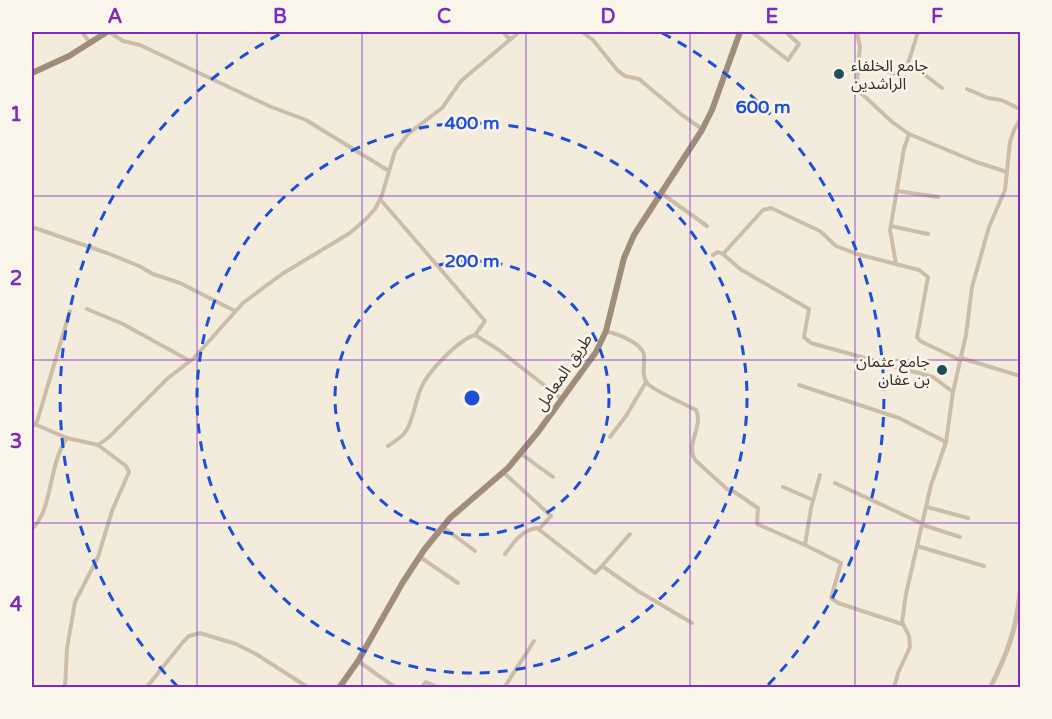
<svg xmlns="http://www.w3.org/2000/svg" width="1052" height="719" font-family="'Varela Round','Noto Sans Arabic',sans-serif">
	<rect width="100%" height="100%" fill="#f3ecdd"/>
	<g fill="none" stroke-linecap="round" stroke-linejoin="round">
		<g stroke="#ccbda8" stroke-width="4">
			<polyline points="82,32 90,43"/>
			<polyline points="109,32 123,41 140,45 269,106 306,120 389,171"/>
			<polyline points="503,32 510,39"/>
			<polyline points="582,32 593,40 618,71 625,76 639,79 682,115 702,129"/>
			<polyline points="752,32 788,60 799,44 786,32"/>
			<polyline points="857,32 860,47 857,81 861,93 891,121 909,134 976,162 1007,172"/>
			<polyline points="860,64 904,76 918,32"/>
			<polyline points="907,68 921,72 942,88"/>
			<polyline points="967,89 988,98 1001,100 1020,109"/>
			<polyline points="897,191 938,197"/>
			<polyline points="661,193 707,226"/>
			<path d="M380,199L485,321L475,335C458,340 429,371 422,386C415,400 414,418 406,431C402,437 394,442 388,446"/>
			<polyline points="891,226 928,234"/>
			<polyline points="32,227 107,253 139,266 153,274 180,283 235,311"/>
			<polyline points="723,254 763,210 771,208 820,231 836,246 857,254 919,270 928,277 917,337 920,341 960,360"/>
			<polyline points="713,255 718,252 723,254 740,269 809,309 804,337 811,343 933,377 953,392"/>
			<polyline points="896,264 890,230 904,149 909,134"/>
			<polyline points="87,309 123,324 190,361"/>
			<path d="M606,332C617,333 642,343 644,355C645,364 641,375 647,383C654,391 685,404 696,410C704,426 685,444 695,460L727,489L733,491L758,508L757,524L805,545"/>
			<polyline points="475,335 499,350 562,399"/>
			<polyline points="961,358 1020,376"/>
			<polyline points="799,385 899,418 946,442"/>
			<polyline points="32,423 67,438 98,445 126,466 129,472 112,511 98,557 75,602 67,648 65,688"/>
			<polyline points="36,425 70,311"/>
			<polyline points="610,437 626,416 646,382"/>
			<polyline points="98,445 109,437 168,378 194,358 243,303 282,274 350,233 367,218 375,209 382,195 395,151 408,134 442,108 461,81 519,32"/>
			<polyline points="520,453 553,477"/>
			<polyline points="503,472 551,516 539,529"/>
			<polyline points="820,475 811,508 805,545 841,563 831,598 838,603 902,624"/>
			<polyline points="835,483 923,524"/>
			<polyline points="783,487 813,500"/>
			<polyline points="927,507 968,518"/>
			<polyline points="923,525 960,537"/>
			<polyline points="443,527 475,551"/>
			<path d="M32,529C53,510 48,465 67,438"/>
			<polyline points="917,546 984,566"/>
			<path d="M505,554C514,542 522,530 537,528L595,573L602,566L638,591L692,623"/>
			<polyline points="420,557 458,583"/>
			<polyline points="602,566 630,534"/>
			<polyline points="358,661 396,688"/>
			<polyline points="146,688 183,642 189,636 200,633 236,644 256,654 309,688"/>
			<polyline points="421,688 426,682 439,688"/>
			<polyline points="504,688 534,641"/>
			<polyline points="894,688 898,673 910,647 909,636 902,622 906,594 931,485 946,442 953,392 966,335 972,287 989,227 1005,190 1010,142 1014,130 1020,120"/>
		</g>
		<path stroke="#ccbda8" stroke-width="5" d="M990,688C1007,654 1016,631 1020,593"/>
		<g stroke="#a08d79" stroke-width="6">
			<polyline points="32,73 69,56 107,32"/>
			<polyline points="339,688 358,661 403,582 424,550 450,518 508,468 538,432 596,352 606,331 624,258 634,235 702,130 712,110 740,32"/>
		</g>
	</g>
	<path fill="none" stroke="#7b2cbf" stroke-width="1.5" stroke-opacity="0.55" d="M197,32V688M362,32V688M526,32V688M690,32V688M855,32V688M32,196H1020M32,360H1020M32,523H1020"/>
	<g fill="none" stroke="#1d4ed8" stroke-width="3" stroke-dasharray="10 8">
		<circle cx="472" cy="398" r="137"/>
		<circle cx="472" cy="398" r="275"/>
		<path d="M178 687A412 412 0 0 1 282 33M662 33A412 412 0 0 1 766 687"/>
	</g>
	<g fill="#1d4f5c" stroke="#faf5ea" stroke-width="2">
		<circle cx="839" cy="74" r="6"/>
		<circle cx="942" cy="370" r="6"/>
	</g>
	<g text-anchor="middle" stroke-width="5" stroke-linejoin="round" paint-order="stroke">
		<g font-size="16" fill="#393029" stroke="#faf5ea" text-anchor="start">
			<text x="851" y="71">جامع الخلفاء<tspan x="851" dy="18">الراشدين</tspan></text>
			<text x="930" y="367" text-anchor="end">جامع عثمان<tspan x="930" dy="18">بن عفان</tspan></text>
		</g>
		<g font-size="16" fill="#393029" stroke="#faf5ea">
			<text transform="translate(563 372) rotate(-56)" y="6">طريق المعامل</text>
		</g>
	</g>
	<circle cx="472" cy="398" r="9" fill="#1d4ed8" stroke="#faf5ea" stroke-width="3"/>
	<g font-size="18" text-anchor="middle" font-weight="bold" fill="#1d4ed8" stroke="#faf5ea" stroke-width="5" stroke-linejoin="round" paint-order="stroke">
		<text x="763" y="113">600 m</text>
		<text x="472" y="129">400 m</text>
		<text x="472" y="267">200 m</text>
	</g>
	<rect width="1052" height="719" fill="none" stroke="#faf5ea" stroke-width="66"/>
	<rect x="33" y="33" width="986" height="653" fill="none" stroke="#7b2cbf" stroke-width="2"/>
	<g font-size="20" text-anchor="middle" font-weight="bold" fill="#7b2cbf">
		<text x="115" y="23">A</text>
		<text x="280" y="23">B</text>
		<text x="444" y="23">C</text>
		<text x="608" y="23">D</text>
		<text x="772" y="23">E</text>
		<text x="937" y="23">F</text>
		<text x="16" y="121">1</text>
		<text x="16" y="285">2</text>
		<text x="16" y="448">3</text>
		<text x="16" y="611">4</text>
	</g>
</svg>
